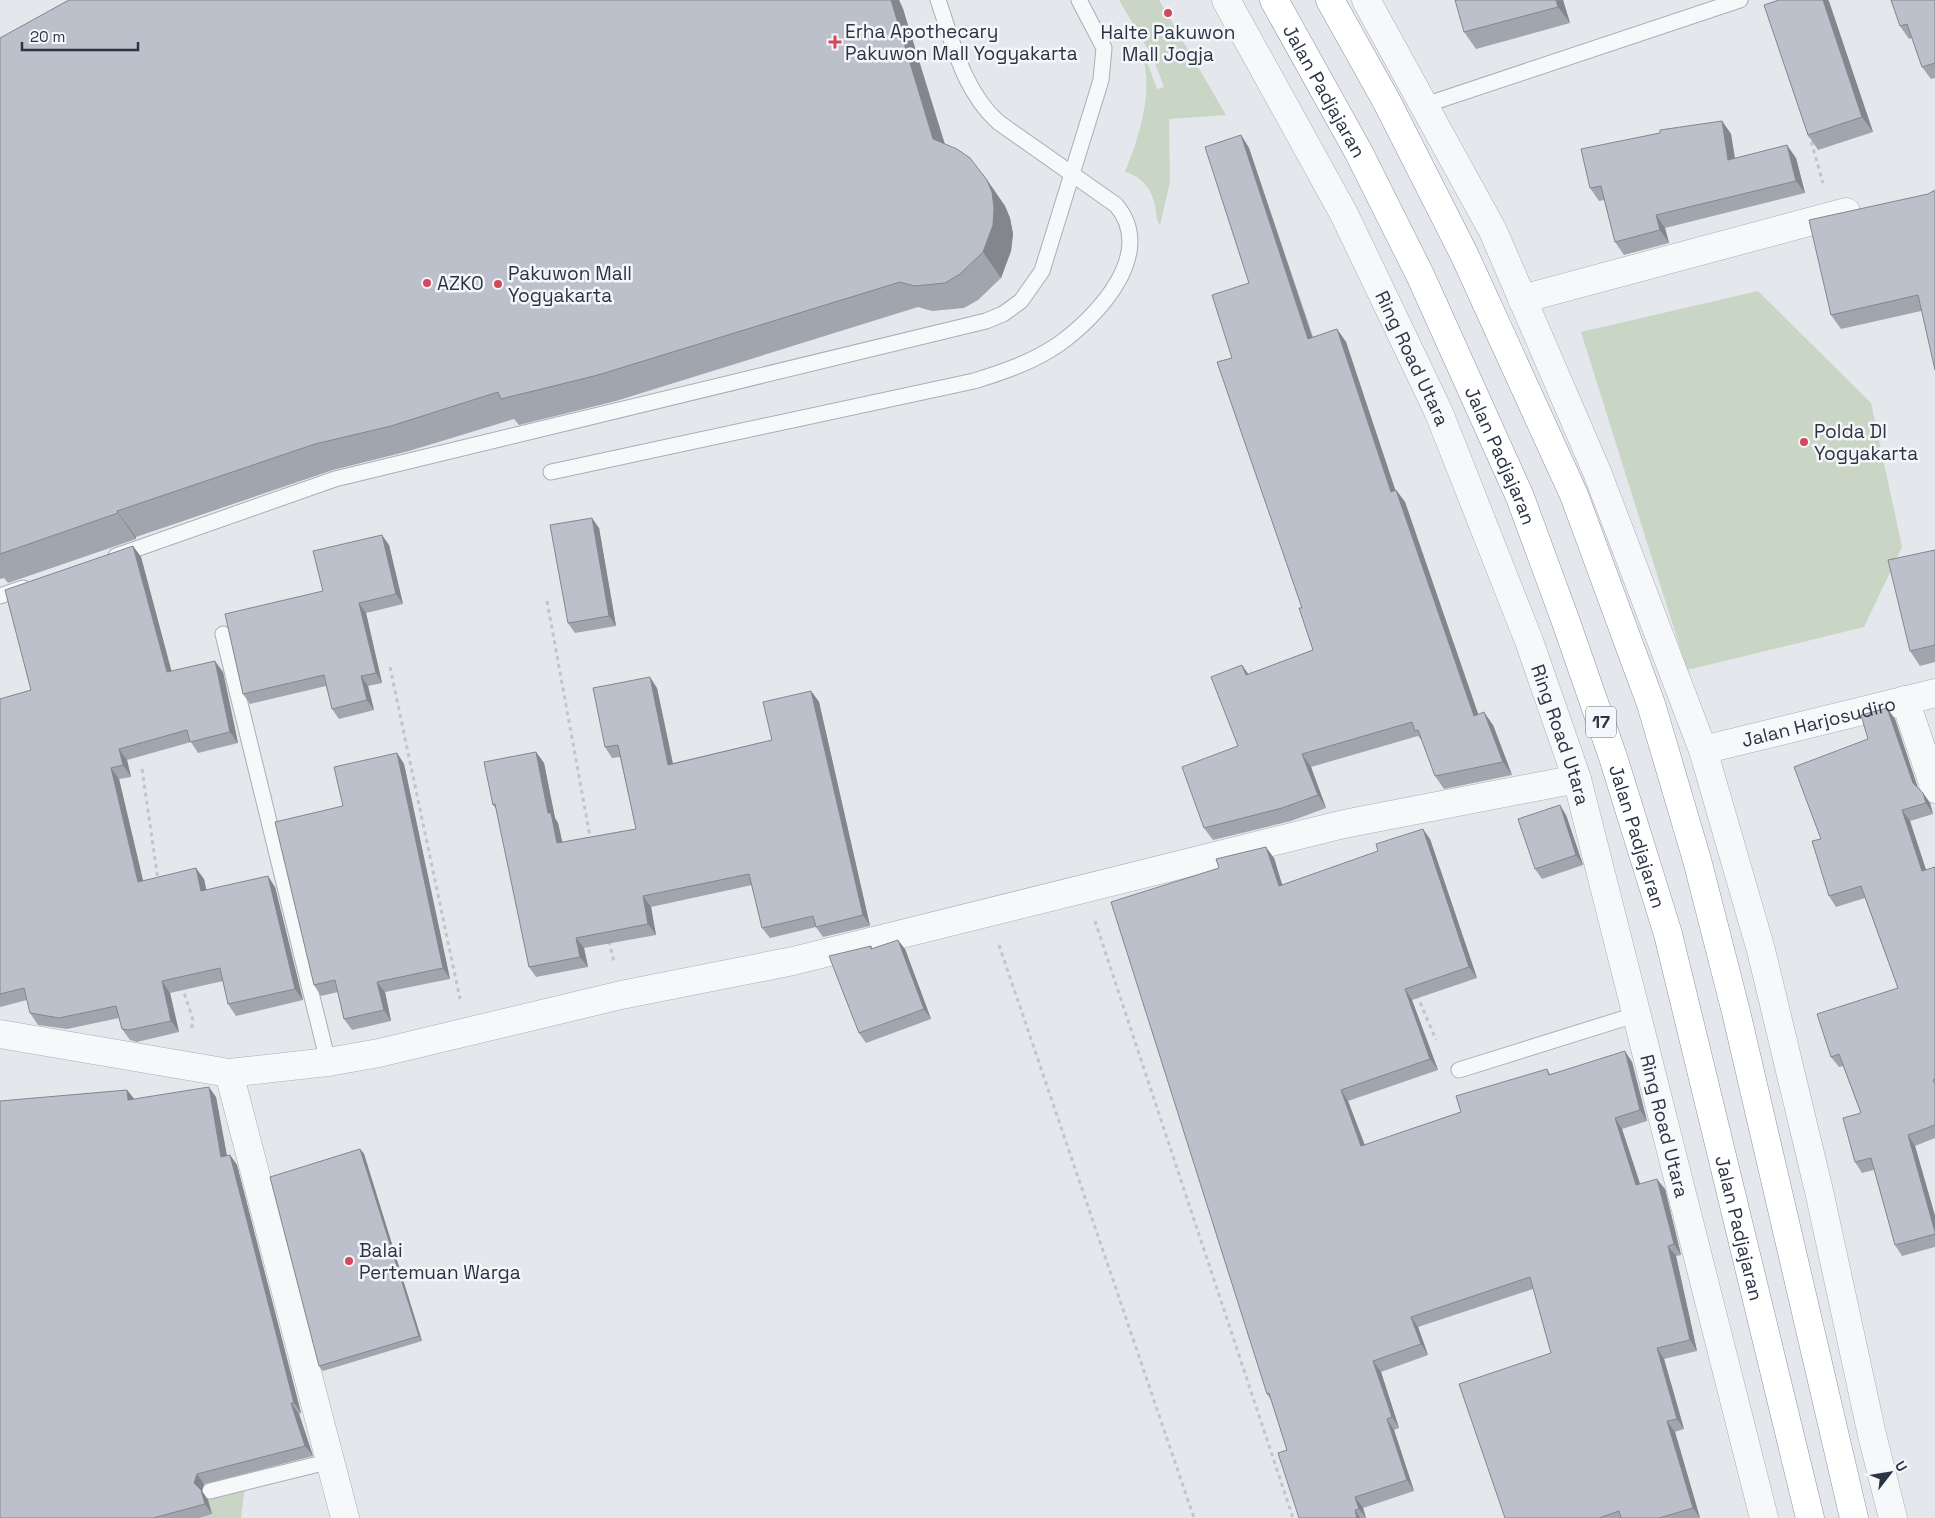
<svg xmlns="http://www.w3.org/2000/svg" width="1935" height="1518" font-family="'Space Grotesk',sans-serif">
	<rect width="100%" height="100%" fill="#e4e7ec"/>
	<g fill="#c9d6c5">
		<path d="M1119,0H1159L1226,115L1169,119L1170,182L1160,225C1155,219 1157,213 1155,206C1152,189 1141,176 1125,172C1139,137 1153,95 1143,58L1145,56L1157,89L1164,87L1153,58Z"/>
		<polygon points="1758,291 1871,403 1902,547 1864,627 1687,670 1581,332"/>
		<polygon points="245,1487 241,1518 129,1518"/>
	</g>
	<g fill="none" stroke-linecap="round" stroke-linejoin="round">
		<g stroke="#a9aeb7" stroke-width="17">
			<g id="service">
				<polyline points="1425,105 1740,0"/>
				<path d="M551,472L974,381C1003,372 1033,362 1059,344C1098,316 1157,253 1116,205L998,122C963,90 953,43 938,0"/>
				<polyline points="116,556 335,479 986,321 1003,314 1021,301 1042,271 1101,80 1104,48 1079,0"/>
				<polyline points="0,596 23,588"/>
				<polyline points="223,634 328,1062"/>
				<polyline points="1459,1070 1638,1014"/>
				<polyline points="210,1491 331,1461"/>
			</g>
		</g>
		<g stroke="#a9aeb7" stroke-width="29">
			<g id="minor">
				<polyline points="1522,299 1846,212"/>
				<polyline points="1905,700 1935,789"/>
				<path id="s1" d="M1703,750L1935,693"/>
				<polyline points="0,1034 229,1073 328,1062 379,1053 621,995 793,961 1344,824 1577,779"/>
				<polyline points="229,1073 345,1518"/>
			</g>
		</g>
		<g stroke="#a9aeb7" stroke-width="29">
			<g id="tertiary">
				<path id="s2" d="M1226,0L1344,214L1389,308L1439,413L1529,641L1577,779L1764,1518"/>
				<polyline points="1366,0 1493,231 1597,472 1703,750 1761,950 1819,1191 1872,1435 1893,1518"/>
			</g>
		</g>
		<g stroke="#8b94a3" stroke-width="29">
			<g id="trunk">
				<path id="s3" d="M1274,0L1358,151L1421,277L1520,497L1566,622L1613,757L1668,934L1810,1518"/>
				<polyline points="1330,0 1387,102 1464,254 1574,495 1651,704 1697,860 1736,1012 1854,1518"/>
			</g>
		</g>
		<g stroke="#c2c5cb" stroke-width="3" stroke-dasharray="4 4" stroke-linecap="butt">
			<polyline points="1809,134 1823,183"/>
			<polyline points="547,601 591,842"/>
			<polyline points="390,667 460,999"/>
			<polyline points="142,769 158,880"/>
			<polyline points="1095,921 1293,1518"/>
			<polyline points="609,941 614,962"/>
			<polyline points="999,945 1194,1518"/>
			<polyline points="182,986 193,1020 191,1032"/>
			<polyline points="1417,995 1436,1040"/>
		</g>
		<use href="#service" stroke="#f7f8fa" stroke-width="15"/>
		<use href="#minor" stroke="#f7f8fa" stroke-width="28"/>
		<use href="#tertiary" stroke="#f7f8fa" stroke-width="28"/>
		<use href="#trunk" stroke="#fff" stroke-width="28"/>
	</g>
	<g fill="#a1a5ae">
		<polygon points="69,0 899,0 903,9 945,144 987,180 1005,206 1010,218 1013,234 1011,251 1001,278 978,300 964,308 932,311 918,307 616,401 519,425 514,419 409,451 333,470 136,537 136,539 8,583 4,578 0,579 0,38"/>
		<polygon points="1563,0 1570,23 1476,49 1464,32"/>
		<polygon points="1779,0 1828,0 1873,132 1818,150 1808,135"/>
		<polygon points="1935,0 1935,78 1931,79 1922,67 1912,38 1909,39 1900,26"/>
		<polygon points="1722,121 1731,134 1735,158 1796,158 1805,193 1665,228 1669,243 1624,255 1615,242 1604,200 1599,201 1590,188"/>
		<polygon points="1241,135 1249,148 1313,337 1337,329 1346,342 1395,490 1396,490 1405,502 1478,714 1493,725 1512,775 1444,789 1435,776 1422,741 1418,736 1311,767 1326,808 1291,821 1213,840 1204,828 1238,746 1242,665 1248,674 1313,650 1302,608 1249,283"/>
		<polygon points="1928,194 1921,311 1841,329 1831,315"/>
		<polygon points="599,528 616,626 575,633 568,623"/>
		<polygon points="389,545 403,604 366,613 382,683 368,686 374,710 339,719 332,709 326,686 250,704 243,694 323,591"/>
		<polygon points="133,546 141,557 171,671 223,672 238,743 198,753 191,742 127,760 131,777 119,779 143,881 204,879 206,890 275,887 303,1000 236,1016 228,1004 223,981 170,993 179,1032 137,1042 130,1040 122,1029 119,1018 67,1029 38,1025 30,1013 27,1000 0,1007 0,699 31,690"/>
		<polygon points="1935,550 1935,662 1920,666 1910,651"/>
		<polygon points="657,688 673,763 772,740 811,691 819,702 870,926 823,937 816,927 770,938 762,928 752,885 651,907 656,935 584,948 588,967 536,977 529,967 497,810 493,805 536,752 544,763 555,818 558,823 562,842 636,829 620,757 612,758 605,747"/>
		<polygon points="1887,708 1895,719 1918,789 1923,793 1930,803 1933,814 1910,821 1926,870 1935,867 1935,1138 1915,1146 1935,1216 1935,1247 1902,1256 1895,1245 1874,1170 1862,1173 1855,1162 1861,1113 1843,1066 1839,1067 1831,1057 1898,988 1865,898 1836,907 1829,896 1821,839 1868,739"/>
		<polygon points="397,753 404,764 450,979 385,992 391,1021 352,1030 344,1019 338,992 321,996 314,985 343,806"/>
		<polygon points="1566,815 1583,865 1542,879 1535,869"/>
		<polygon points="1430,839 1477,978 1412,1000 1438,1070 1348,1101 1365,1145 1461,1112 1547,1069 1550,1074 1632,1062 1647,1121 1622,1129 1640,1184 1665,1189 1681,1255 1676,1256 1697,1351 1664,1359 1684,1429 1675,1432 1700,1518 1505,1518 1551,1353 1533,1289 1418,1327 1428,1355 1381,1372 1399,1428 1394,1430 1414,1491 1363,1508 1366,1518 1299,1518 1287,1450 1271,1400 1267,1394 1274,858 1282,885"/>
		<polygon points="871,946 873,949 905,949 931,1019 866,1043 859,1033"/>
		<polygon points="127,1090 134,1099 216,1097 227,1156 230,1155 237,1165 301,1413 299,1414 313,1456 204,1484 202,1491 208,1500 212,1514 199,1518 0,1518"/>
		<polygon points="360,1149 364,1154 422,1341 323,1371 319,1366"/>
	</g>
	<g fill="#83868d">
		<polygon points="891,0 899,0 903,9 951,165 933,139"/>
		<polygon points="1556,0 1563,0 1570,23 1558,7"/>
		<polygon points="1823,0 1828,0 1829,1 1873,132 1862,117"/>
		<polygon points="1722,121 1731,134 1737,173 1728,160"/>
		<polygon points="1241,135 1249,148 1317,352 1308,339"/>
		<polygon points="1787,145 1796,158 1805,193 1796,181"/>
		<polygon points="987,180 1005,206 1010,218 1013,234 1011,251 1001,278 983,252"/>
		<polygon points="1656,215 1665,228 1669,243 1660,230"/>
		<polygon points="1337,329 1346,342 1400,504 1391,492"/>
		<polygon points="1396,490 1405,502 1483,728 1474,716"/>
		<polygon points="117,511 136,537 136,539 118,513"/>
		<polygon points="592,518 599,528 616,626 609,616"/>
		<polygon points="382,535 389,545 403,604 396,594"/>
		<polygon points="133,546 141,557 175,684 167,672"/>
		<polygon points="359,603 366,613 382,683 376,673"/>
		<polygon points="215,661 223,672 238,743 230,732"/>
		<polygon points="1242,665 1251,678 1246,675"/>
		<polygon points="361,676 368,686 374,710 367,700"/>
		<polygon points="650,677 657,688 675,775 668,765"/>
		<polygon points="811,691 819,702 870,926 863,915"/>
		<polygon points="1887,708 1895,719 1920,794 1913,783"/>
		<polygon points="1484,712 1493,725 1512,775 1503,762"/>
		<polygon points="119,749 127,760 131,777 123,765"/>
		<polygon points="536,752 544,763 555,818 558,823 565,854 557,843 548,813"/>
		<polygon points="397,753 404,764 450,979 443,968"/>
		<polygon points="1302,754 1311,767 1326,808 1318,795"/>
		<polygon points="111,768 119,779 146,893 138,882"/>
		<polygon points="1923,793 1930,803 1933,814 1926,803"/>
		<polygon points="1560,805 1566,815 1583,865 1576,855"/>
		<polygon points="1902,810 1910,821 1930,882 1922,871"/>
		<polygon points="1423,829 1430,839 1477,978 1469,967"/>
		<polygon points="1266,847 1274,858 1286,897 1279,886"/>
		<polygon points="196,868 204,879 209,902 201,891"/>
		<polygon points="268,876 275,887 303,1000 295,989"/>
		<polygon points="643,896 651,907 656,935 648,924"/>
		<polygon points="576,938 584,948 588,967 580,957"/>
		<polygon points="898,940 905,949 931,1019 924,1009"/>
		<polygon points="162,981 170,993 179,1032 171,1021"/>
		<polygon points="377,982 385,992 391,1021 384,1010"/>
		<polygon points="1405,989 1412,1000 1438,1070 1430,1059"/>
		<polygon points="1625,1051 1632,1062 1647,1121 1640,1110"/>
		<polygon points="209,1087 216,1097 229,1167 221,1157"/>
		<polygon points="127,1090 135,1100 128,1100"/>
		<polygon points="1341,1090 1348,1101 1369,1157 1361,1146"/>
		<polygon points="1615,1118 1622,1129 1644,1196 1636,1185"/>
		<polygon points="1908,1135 1915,1146 1935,1216 1935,1232"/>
		<polygon points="360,1149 364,1154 422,1341 419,1336"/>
		<polygon points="230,1155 237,1165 301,1413 294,1403"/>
		<polygon points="1657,1179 1665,1189 1681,1255 1674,1244"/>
		<polygon points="1668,1246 1676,1256 1697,1351 1690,1340"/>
		<polygon points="1411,1317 1418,1327 1428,1355 1421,1344"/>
		<polygon points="1657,1348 1664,1359 1684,1429 1677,1419"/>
		<polygon points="1373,1361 1381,1372 1399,1428 1392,1417"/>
		<polygon points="291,1403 299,1414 313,1456 305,1446"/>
		<polygon points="1387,1419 1394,1430 1414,1491 1407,1480"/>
		<polygon points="1667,1421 1675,1432 1700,1518 1693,1508"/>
		<polygon points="197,1474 204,1484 202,1491 208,1500 212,1514 205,1504 194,1483"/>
		<polygon points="1355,1497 1363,1508 1366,1518 1359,1509"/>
		<polygon points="1355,1510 1360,1518 1357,1518"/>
	</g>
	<g fill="#bbc0ca" stroke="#83868d">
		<polygon points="69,0 891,0 933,139 957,149 970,158 987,180 992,192 994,208 993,225 983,252 960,274 945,283 914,286 900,282 598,375 501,399 498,392 391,426 315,444 117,511 118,513 0,554 0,38"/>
		<polygon points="1455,0 1556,0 1558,7 1464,32"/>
		<polygon points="1779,0 1823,0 1862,117 1808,135 1764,5"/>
		<polygon points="1891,0 1935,0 1935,63 1922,67 1907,24 1900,26"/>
		<polygon points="1722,121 1728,160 1787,145 1796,181 1656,215 1660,230 1615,242 1601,186 1590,188 1581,149 1660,133 1660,130"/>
		<polygon points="1241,135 1308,339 1337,329 1391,492 1396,490 1474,716 1484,712 1503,762 1435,776 1418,730 1415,731 1412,722 1302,754 1318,795 1282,808 1204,828 1182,767 1238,746 1211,677 1242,665 1246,675 1313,650 1299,608 1302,608 1217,362 1232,358 1212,295 1249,283 1205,147"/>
		<polygon points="1935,190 1935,370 1918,295 1831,315 1809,220 1928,194"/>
		<polygon points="592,518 609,616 568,623 550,525"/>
		<polygon points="382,535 396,594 359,603 376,673 361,676 367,700 332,709 324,675 243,694 225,614 323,591 313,551"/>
		<polygon points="133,546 167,672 215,661 230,732 190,742 187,730 119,749 123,765 111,768 138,882 196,868 201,891 268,876 295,989 228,1004 220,968 162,981 171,1021 129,1030 122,1029 116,1006 59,1018 30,1013 24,988 0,994 0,699 31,690 5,590"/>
		<polygon points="1935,550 1935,645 1910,651 1888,560"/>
		<polygon points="650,677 668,765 772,740 763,702 811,691 863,915 816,927 813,916 762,928 749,874 643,896 648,924 576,938 580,957 529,967 495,804 493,805 484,762 536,752 548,813 551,813 557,843 636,829 618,745 605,747 593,688"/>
		<polygon points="1887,708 1913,783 1923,793 1926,803 1902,810 1922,871 1935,867 1935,1079 1933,1080 1935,1084 1935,1125 1908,1135 1935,1232 1935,1234 1895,1245 1871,1158 1855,1162 1843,1118 1861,1113 1839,1054 1831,1057 1817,1014 1898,988 1861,886 1829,896 1812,841 1821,839 1794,767 1868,739 1861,715"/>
		<polygon points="397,753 443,968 377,982 384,1010 344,1019 335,980 314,985 275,822 343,806 334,767"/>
		<polygon points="1560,805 1576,855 1535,869 1518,819"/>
		<polygon points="1423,829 1469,967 1405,989 1430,1059 1341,1090 1361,1146 1461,1112 1456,1096 1547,1069 1549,1075 1625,1051 1640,1110 1615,1118 1636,1185 1657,1179 1674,1244 1668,1246 1690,1340 1657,1348 1677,1419 1667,1421 1693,1508 1659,1518 1621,1518 1619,1511 1599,1518 1505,1518 1459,1384 1551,1353 1530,1277 1411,1317 1421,1344 1373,1361 1392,1417 1387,1419 1407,1480 1355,1497 1359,1509 1355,1510 1357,1518 1299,1518 1278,1453 1287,1450 1269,1393 1267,1394 1111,902 1219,868 1216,859 1266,847 1279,886 1378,851 1376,844"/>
		<polygon points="898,940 924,1009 859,1033 829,956 871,946 871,949"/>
		<polygon points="209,1087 221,1157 230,1155 294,1403 291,1403 305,1446 197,1474 194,1483 201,1490 205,1504 153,1518 0,1518 0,1101 127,1090 128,1100"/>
		<polygon points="360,1149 419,1336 319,1366 270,1177"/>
	</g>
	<g fill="#d1495b" stroke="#f4f6f9" stroke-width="2">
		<circle cx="1168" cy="13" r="5"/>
		<path d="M832.5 34.5h5v5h5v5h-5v5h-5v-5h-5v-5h5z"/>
		<circle cx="427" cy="283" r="5"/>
		<circle cx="498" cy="284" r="5"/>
		<circle cx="1804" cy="442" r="5"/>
		<circle cx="349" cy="1261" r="5"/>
	</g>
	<g text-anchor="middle" stroke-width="5" stroke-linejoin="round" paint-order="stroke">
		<rect fill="#f4f6f9" stroke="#676e7b" stroke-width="1" x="1586" y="706.5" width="30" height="31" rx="4"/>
		<g font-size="18" font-weight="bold" fill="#2b3445">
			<text x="1601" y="728">17</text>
		</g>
		<g font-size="19" fill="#2b3445" stroke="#f4f6f9" text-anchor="start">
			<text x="845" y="38">Erha Apothecary<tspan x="845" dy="22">Pakuwon Mall Yogyakarta</tspan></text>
			<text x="1168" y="39" text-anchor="middle">Halte Pakuwon<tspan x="1168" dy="22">Mall Jogja</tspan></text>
			<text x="508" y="280">Pakuwon Mall<tspan x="508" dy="22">Yogyakarta</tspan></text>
			<text x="437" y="290">AZKO</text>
			<text x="1814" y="438">Polda DI<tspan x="1814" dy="22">Yogyakarta</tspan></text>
			<text x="359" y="1257">Balai<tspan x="359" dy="22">Pertemuan Warga</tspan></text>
		</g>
		<g font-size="19" fill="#2b3445" stroke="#f4f6f9">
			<text dy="7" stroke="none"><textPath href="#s3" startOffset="104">Jalan Padjajaran</textPath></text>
			<text dy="7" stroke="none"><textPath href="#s2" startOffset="404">Ring Road Utara</textPath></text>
			<text dy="7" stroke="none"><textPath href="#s3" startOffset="509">Jalan Padjajaran</textPath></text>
			<text dy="7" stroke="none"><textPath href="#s1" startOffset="119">Jalan Harjosudiro</textPath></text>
			<text dy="7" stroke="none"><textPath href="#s2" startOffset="809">Ring Road Utara</textPath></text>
			<text dy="7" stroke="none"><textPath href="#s3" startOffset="914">Jalan Padjajaran</textPath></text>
			<text dy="7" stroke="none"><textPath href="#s2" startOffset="1214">Ring Road Utara</textPath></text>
			<text dy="7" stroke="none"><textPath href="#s3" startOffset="1319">Jalan Padjajaran</textPath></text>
		</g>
	</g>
	<g transform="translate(1890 1473) rotate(59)" stroke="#f4f6f9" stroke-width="4" paint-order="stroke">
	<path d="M0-4L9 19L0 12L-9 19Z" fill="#2b3445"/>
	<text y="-8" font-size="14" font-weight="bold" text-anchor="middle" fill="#2b3445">U</text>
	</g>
	<path d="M22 42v8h116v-8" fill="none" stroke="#2b3445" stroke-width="2.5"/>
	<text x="30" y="42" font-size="15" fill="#2b3445" stroke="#f4f6f9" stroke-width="4" paint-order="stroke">20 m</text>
</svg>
